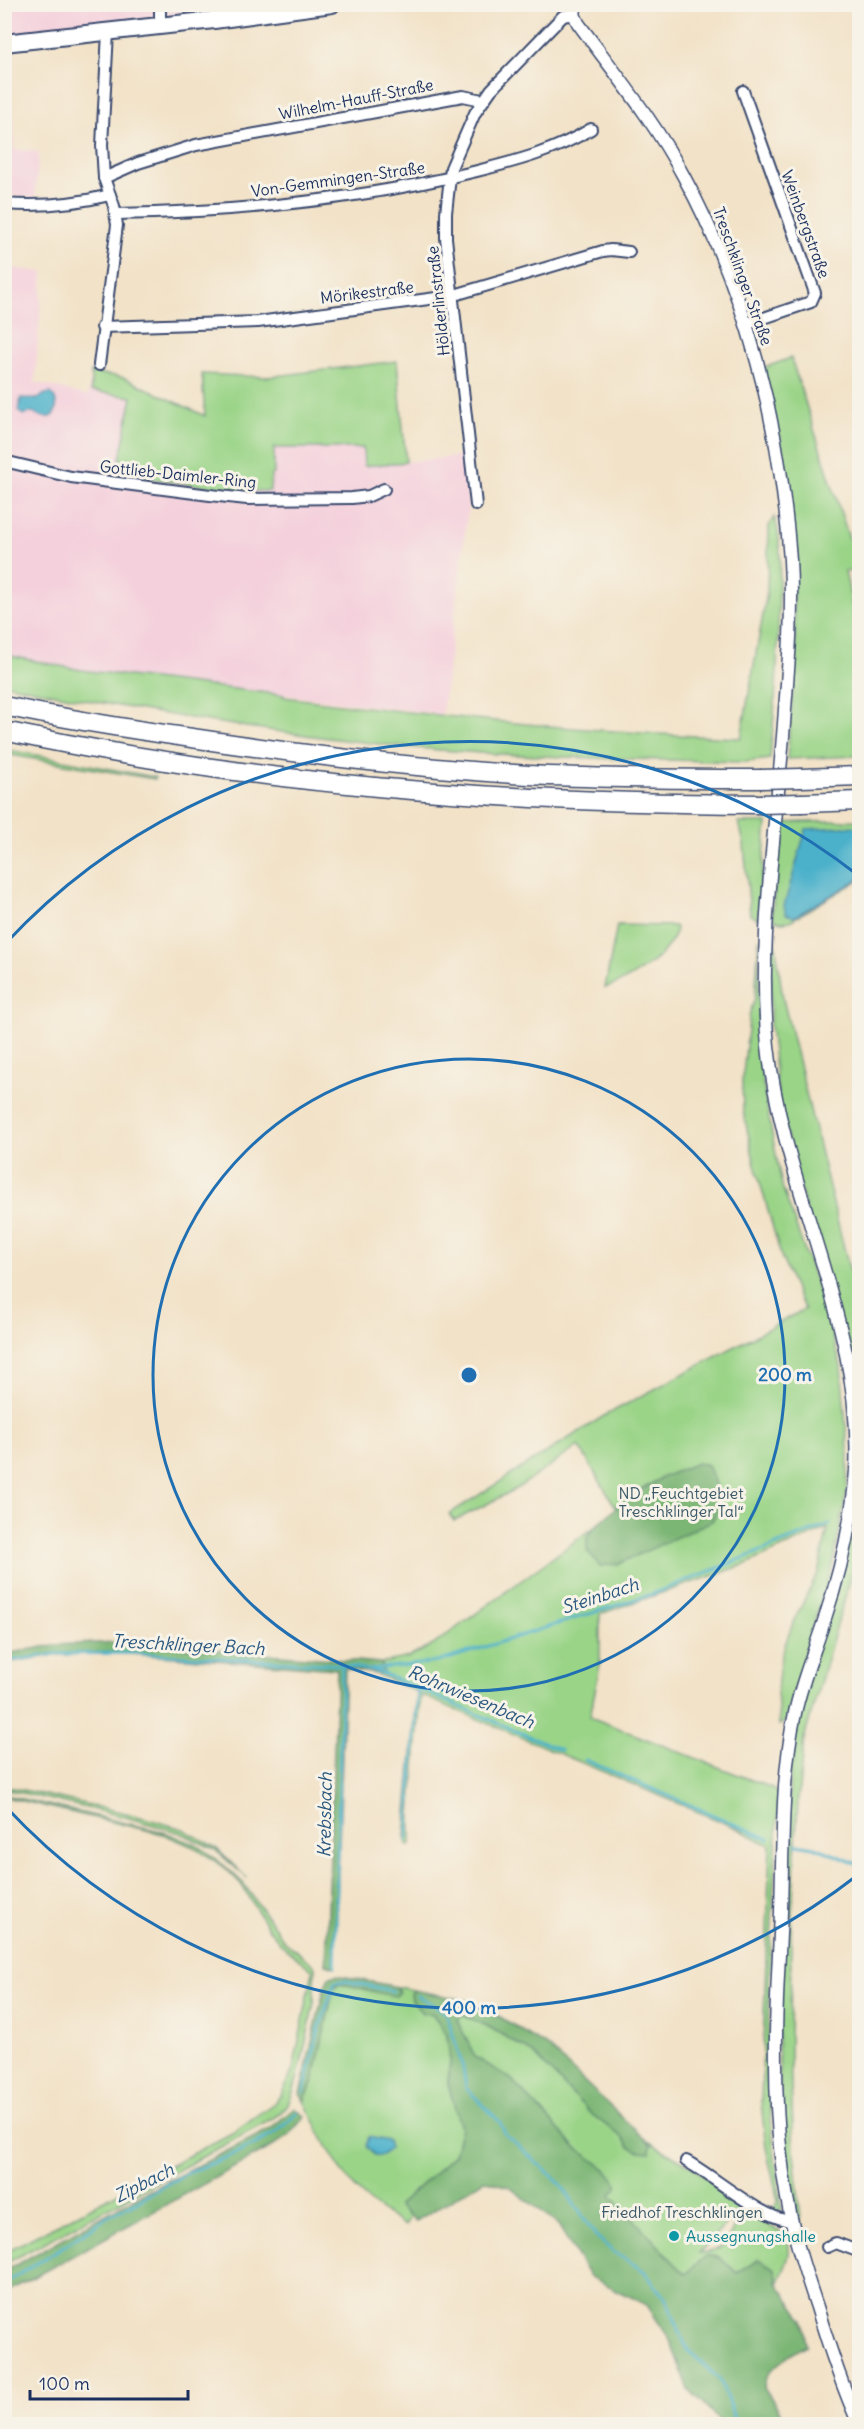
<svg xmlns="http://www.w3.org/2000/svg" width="864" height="2429" font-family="Delius,sans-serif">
	<rect width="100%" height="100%" fill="#f7f3e8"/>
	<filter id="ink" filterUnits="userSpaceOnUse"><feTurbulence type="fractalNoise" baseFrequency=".0167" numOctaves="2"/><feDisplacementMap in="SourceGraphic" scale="12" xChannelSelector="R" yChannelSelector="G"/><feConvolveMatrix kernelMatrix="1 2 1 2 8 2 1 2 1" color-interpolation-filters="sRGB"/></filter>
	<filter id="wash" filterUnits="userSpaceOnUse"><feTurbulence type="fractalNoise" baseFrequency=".008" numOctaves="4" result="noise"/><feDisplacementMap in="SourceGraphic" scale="24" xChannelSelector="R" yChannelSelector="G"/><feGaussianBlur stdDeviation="1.35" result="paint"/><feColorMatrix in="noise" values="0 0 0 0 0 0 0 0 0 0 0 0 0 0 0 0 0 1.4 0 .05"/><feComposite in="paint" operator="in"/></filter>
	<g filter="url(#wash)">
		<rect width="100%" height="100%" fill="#f2e2c7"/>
		<g fill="#f4cfdc">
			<polygon points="286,4 5,36 4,5"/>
			<polygon points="5,115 14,117 14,149 39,152 35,198 5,195"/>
			<polygon points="5,267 43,272 35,382 88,396 91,372 125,378 205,416 202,374 267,377 397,361 406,462 462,456 468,495 468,508 442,714 81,670 5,655"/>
		</g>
		<g fill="#9ad487" stroke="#5a8272" stroke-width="1.5">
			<polygon points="791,358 859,569 859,573 845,571 859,640 860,730 856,740 859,742 859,756 787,759 796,655 792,568 763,368"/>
			<polygon points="397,361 406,462 364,466 363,448 274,448 274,474 271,475 270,491 239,491 117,474 132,397 91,391 91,372 125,378 205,416 202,374 267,377"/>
			<path d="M774,517C782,537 780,564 779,585C779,644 776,701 770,759L746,762C644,759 541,758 439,750C295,737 146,713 5,684V655L81,670L284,695V697C437,717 587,732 741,738L767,592L769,526Z"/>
			<polygon points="4,749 155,777 155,779 5,754"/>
			<polygon points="859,820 859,880 790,921 781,922 774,920 772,914 781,823"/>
			<polygon points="739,823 767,823 758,919 750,915 744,844"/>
			<path d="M617,925L675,926L676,929C669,957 632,979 605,988Z"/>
			<polygon points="772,937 775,939 783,999 860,1313 859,1549 804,1739 798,1799 791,1935 790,2057 794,2153 801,2220 798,2228 782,2133 778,2042 790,1771 799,1709 853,1518 856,1403 779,1105 770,1026"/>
			<path d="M759,938V1058L768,1113L782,1186L822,1300L841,1366L848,1450L847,1490L833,1565L811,1631L785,1722L779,1725L777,1689L781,1656L793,1623L818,1573L828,1528L744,1565L600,1614V1665L590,1717L772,1788L779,1795C774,1890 766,1987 769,2082C770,2125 776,2167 782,2210L776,2213L772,2210L778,2201L766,2148L761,2102L770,1845L734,1827L421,1695L411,1816V1844L409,1845L406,1842L405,1835L417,1692L376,1674L383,1672L381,1663L409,1657L433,1645L593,1528L587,1538L630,1496L616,1508L579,1446L516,1489L454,1521L449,1514L604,1416L805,1309L798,1297L781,1256L755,1165L743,1111L742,1082L750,1012L755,998Z"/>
			<polygon points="5,1786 130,1814 183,1829 215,1847 247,1878 214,1849 181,1833 129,1818 5,1789"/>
			<path d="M5,1795L164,1832L197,1845L225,1866L243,1883L285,1942L313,1964L316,1970C312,1980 315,1991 314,2002C310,2023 298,2085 289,2102C284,2112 274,2118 265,2123L5,2264V2252L232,2133L274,2103L281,2095L293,2070L313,1971L282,1945L268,1928L241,1884L224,1867L196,1848L163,1834L5,1797Z"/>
			<path d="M337,1984C361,1985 375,1996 399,1993L397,1987L414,1990L411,1994L433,2014L447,2035L450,2060L448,2084L461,2128L454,2155L398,2206L410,2217L405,2226C394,2218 381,2211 370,2202C339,2177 322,2136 304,2101L313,2082L333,1991Z"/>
			<path d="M462,2015L491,2028L534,2054L590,2113L623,2138L629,2146L651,2145L641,2137L686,2163L745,2204L699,2253C743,2251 725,2218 750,2213L783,2234C797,2249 784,2268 778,2284L775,2269L737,2273L719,2257L707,2256L686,2273L681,2270L610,2194L614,2179L607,2170L575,2147L511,2079L475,2057L457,2020Z"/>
		</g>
		<g fill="#7bb674" stroke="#4b7269" stroke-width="1.5">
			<path d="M697,1463L708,1465C715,1483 724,1503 712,1521L618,1564L600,1566L587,1551V1538L593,1528L630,1496L663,1477Z"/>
			<polygon points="118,1642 381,1663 383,1672 376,1674 345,1669 335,1967 326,1964 337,1669 118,1653 55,1655 5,1663 5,1654 54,1645"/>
			<path d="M336,1975L397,1987L399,1993L396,1996C376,1994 357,1985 337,1984L333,1991L313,2082L304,2101L300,2094L324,1989L329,1977Z"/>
			<path d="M414,1990L465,2000L502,2018L549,2048L651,2145L650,2152L638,2151L629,2146L623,2138L590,2113L534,2054L491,2028L462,2015L457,2020L475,2057L511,2079L575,2147L607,2170L618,2186L611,2195L681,2270L686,2273L706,2256L719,2257L737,2273L759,2259L775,2269L778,2284L803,2319L807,2345C792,2354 766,2367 764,2387L788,2424H722L689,2390L669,2338L647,2305L589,2276L557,2223L509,2187L484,2180L416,2221L398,2206L454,2155L461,2128L448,2084L450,2060L447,2035L433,2014L422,2013L412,2001L411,1994Z"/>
			<polygon points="295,2108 305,2116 290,2134 275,2145 5,2293 5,2271 133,2199 268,2130"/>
		</g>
		<g fill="#4bb1ca" stroke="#337094" stroke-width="1.5">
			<path d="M51,393C62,404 56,428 33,412L23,415L18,411L21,398L38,399L45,394Z"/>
			<polygon points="859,826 859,879 794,917 786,914 784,906 806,829"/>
			<polygon points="369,2137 388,2141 390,2148 382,2155 374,2155 366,2146"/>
		</g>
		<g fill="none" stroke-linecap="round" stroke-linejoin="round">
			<g stroke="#4bb1ca" stroke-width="3">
				<polyline points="4,1662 55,1654 131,1653 342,1665 379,1672 561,1750"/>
				<polyline points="372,1669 438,1662 652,1594 830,1524"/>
				<polyline points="585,1760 769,1839"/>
				<polyline points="407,1840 418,1690"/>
				<polyline points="797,1844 815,1847 860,1865"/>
				<polyline points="335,1966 342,1665"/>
				<polyline points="418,1996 446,2012 463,2068 466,2088 500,2122 505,2134 560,2183 596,2236 612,2251 644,2271 650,2279 667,2301 687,2349 720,2380 735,2420 740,2424"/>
				<polyline points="304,2092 319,2029 335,1982 346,1981 393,1991"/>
				<path d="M4,2283C34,2266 62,2247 90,2229C98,2224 105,2217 113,2214C139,2202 161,2186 186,2174C221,2158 272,2144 297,2112"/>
			</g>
		</g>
	</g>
	<g filter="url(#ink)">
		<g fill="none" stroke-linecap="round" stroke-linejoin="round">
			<g stroke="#3b4a6e" stroke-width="14">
				<g id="minor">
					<polyline points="160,4 160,26"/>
					<polyline points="743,91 815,293 811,302 746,324"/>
					<polyline points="104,178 138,163 196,145 463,96 482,100"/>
					<path d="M4,204C41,207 74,204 110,195"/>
					<path d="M116,214C236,212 360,200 477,171C517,161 555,151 591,129"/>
					<polyline points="102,327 258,322 451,296 603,251 611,250 629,252"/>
					<polyline points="99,365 117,225 114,206 104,178 102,145 108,32"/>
					<polyline points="4,461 71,477 210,495 247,499 352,498 369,496 384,489"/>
					<polyline points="476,505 446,238 446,213 451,168 475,113 491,90 563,16 574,14"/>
					<path d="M686,2161C714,2176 763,2220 792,2221"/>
					<polyline points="827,2247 836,2243 860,2252"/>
				</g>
			</g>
			<g stroke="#3b4a6e" stroke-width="15">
				<path id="tertiary" d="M576,4L574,14L578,23C615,73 655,122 684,177C747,293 781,428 790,560C793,609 789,660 785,709C778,821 757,933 768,1046C783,1192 864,1322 856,1471C852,1521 841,1570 825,1618C815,1650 802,1680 795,1713C781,1778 783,1846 781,1912C779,1962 775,2012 776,2062C776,2119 781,2180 795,2235C801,2260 809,2283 817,2307C829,2347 842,2386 859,2424"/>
			</g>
			<g stroke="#3b4a6e" stroke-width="20">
				<polyline id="primary" points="4,43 214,20 332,4"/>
			</g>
			<g stroke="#3b4a6e" stroke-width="21">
				<g id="motorway">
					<path d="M4,706C66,719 129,729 192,738C304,755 416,768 529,775C606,779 683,779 760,779"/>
					<path d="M4,731C253,785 506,803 760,804"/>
					<polyline points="801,778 860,776"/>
					<polyline points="802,803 860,801"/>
				</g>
			</g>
			<use href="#minor" stroke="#fff" stroke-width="10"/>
			<use href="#tertiary" stroke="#fff" stroke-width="12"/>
			<use href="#primary" stroke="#fff" stroke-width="16"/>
			<use href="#motorway" stroke="#fff" stroke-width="18"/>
			<g stroke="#3b4a6e" stroke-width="21" stroke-linecap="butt">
				<g id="motorway-bridge">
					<polyline points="760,779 801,778"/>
					<polyline points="760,804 802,803"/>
				</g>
			</g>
			<use href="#motorway-bridge" stroke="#fff" stroke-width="18"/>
		</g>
	</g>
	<g fill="none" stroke="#1f6fb2" stroke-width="3">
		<circle cx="469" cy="1375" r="316"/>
		<path d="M859 1874A633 633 0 0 1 6 1807M6 943A633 633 0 0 1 859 876"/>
	</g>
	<circle fill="#0f9aa8" stroke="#f7f3e8" stroke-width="2" cx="674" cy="2236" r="6"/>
	<g text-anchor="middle" stroke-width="6" stroke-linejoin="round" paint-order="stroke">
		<g font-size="16" fill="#1b2f5e" stroke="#f7f3e8">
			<text transform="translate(356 99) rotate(-11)" y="6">Wilhelm-Hauff-Straße</text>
			<text transform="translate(338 179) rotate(-8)" y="6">Von-Gemmingen-Straße</text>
			<text transform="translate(806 224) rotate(70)" y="6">Weinbergstraße</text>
			<text transform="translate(743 276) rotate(70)" y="6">Treschklinger Straße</text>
			<text transform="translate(367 292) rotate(-7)" y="6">Mörikestraße</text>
			<text transform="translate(438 301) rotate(-96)" y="6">Hölderlinstraße</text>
			<text transform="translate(178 474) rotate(6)" y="6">Gottlieb-Daimler-Ring</text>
		</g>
		<g font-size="16" fill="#3b5868" stroke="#f7f3e8">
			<text x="681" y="1499">ND „Feuchtgebiet<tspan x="681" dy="18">Treschklinger Tal“</tspan></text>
			<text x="682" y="2218">Friedhof Treschklingen</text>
		</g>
		<g font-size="16" fill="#0d838f" stroke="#f7f3e8" text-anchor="start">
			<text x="686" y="2242">Aussegnungshalle</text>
		</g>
		<g font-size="18" font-style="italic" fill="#29567e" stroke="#f7f3e8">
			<text transform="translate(600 1596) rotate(-18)" y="6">Steinbach</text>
			<text transform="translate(188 1645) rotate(3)" y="6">Treschklinger Bach</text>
			<text transform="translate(471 1697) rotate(23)" y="6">Rohrwiesenbach</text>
			<text transform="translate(325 1815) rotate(-89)" y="6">Krebsbach</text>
			<text transform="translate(144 2183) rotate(-27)" y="6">Zipbach</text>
		</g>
	</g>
	<circle cx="469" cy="1375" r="9" fill="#1f6fb2" stroke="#f7f3e8" stroke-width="3"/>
	<g font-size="18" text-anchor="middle" font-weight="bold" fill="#1f6fb2" stroke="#f7f3e8" stroke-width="6" stroke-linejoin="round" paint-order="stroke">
		<text x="785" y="1381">200 m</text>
		<text x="469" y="2014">400 m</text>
	</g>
	<rect width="864" height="2429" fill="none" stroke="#f7f3e8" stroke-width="24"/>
	<path d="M30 2390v9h158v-9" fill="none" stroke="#1b2f5e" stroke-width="3"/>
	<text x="39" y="2390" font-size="18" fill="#1b2f5e" stroke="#f7f3e8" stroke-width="4.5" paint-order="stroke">100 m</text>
</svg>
